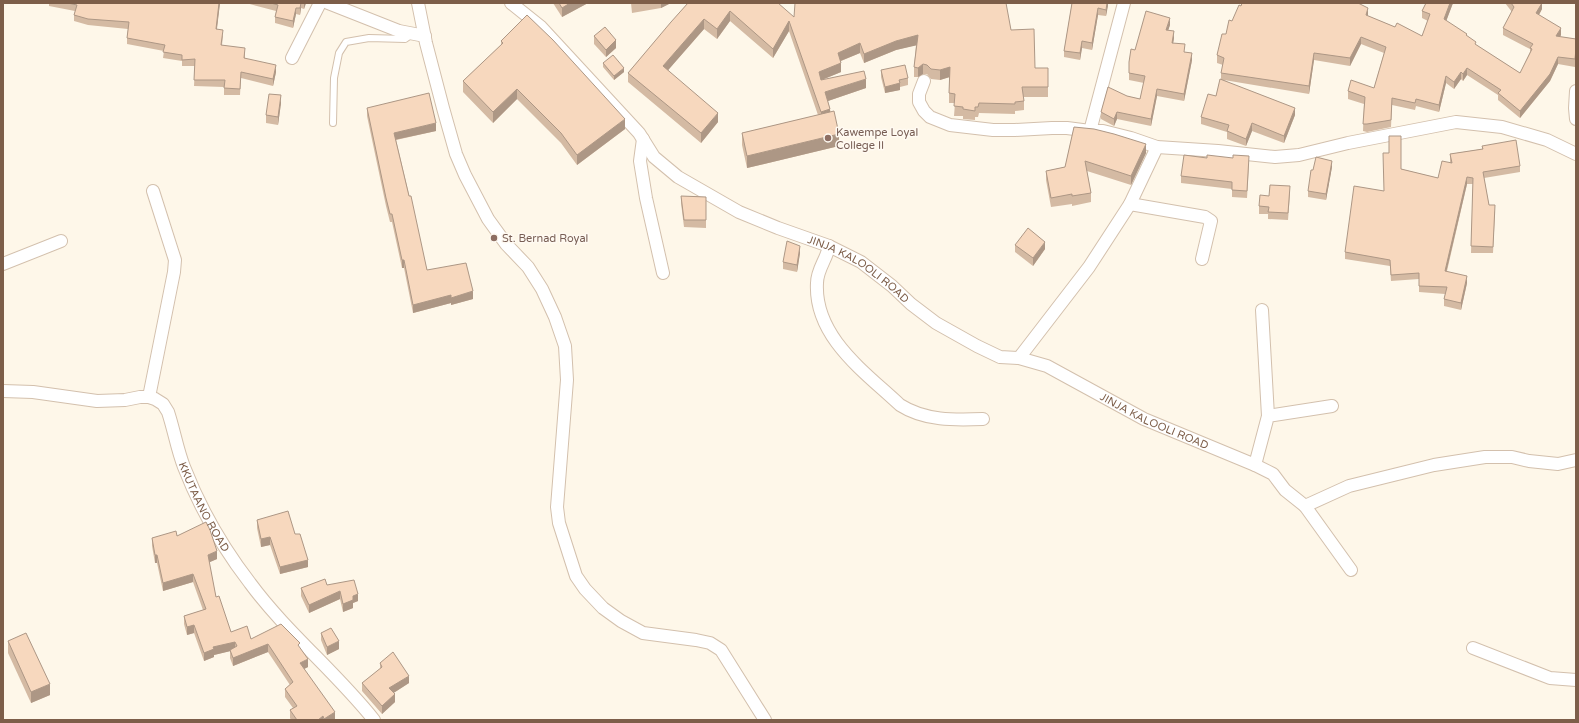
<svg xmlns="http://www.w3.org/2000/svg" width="1579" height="723" font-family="'Varela Round',sans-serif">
	<rect width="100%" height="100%" fill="#fef7e9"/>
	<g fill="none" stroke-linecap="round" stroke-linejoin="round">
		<g stroke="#d3c0ad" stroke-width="8">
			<polyline id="lane" points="333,123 334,78 339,53 346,42 369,38 405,39 412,34"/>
		</g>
		<g stroke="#d3c0ad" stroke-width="14">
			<g id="street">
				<polyline points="328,3 399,31 425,36"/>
				<polyline points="418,3 426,43 443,108 456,154 465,175 488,219 506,244 528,267 542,289 555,317 565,346 567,380 557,507 559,523 576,576 585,589 603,608 621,621 643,633 696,640 710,643 721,650 765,720"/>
				<path id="s1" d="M511,3L541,27L639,133L654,157L678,177L739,212L778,228L829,246L861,262L892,286L911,304L936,323L977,346L1000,357L1019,358L1047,366L1144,419L1255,465L1273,474L1285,490L1305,506L1349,486L1434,465L1485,457H1512L1529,461L1558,464L1576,460"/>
				<polyline points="292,58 320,3"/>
				<polyline points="924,81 919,94 919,102 924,111 930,117 950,125 993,130 1015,130 1052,128 1067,128 1090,131 1103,131 1131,138 1157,147 1218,151 1275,157 1299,155 1348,143 1456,122 1502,127 1547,140 1576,154"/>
				<polyline points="1576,91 1575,108 1576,119"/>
				<polyline points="1090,131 1124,3"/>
				<polyline points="643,139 640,161 646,198 663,273"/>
				<polyline points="1130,204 1205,217 1211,221 1202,259"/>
				<path d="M829,246C827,259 817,269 817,283C814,337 865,372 900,405C925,421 954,420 983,419"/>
				<polyline points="3,264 61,241"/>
				<polyline points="1262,310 1268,416"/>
				<polyline points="1019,358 1089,267 1130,204 1157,147"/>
				<path id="s2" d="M3,391L33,392L97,401L125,400L140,397H149L155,399L163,404L168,412C174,430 177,449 184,467C200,508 223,548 250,583C286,632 336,672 374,720"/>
				<polyline points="149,397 174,272 175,260 153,191"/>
				<polyline points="1255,465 1268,416 1332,406"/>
				<polyline points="1305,506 1351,570"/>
				<polyline points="1473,648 1550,678 1576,680"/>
			</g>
		</g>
		<use href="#lane" stroke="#fff" stroke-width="6"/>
		<use href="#street" stroke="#fff" stroke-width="12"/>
	</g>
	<g fill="#d4baa3">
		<polygon points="49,3 220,3 217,29 223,36 222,45 245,54 245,58 276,72 273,86 241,78 240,95 224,95 224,87 194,86 195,66 182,66 182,61 163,58 164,51 127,44 127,38 128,29 88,25 74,21 74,15 75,11 49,6"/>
		<polygon points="246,3 306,3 304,9 301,8 300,15 296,14 293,28 275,23 275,17 276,11"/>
		<polygon points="553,3 588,3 562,17"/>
		<polygon points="631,3 671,3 661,8 632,13"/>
		<polygon points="688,3 794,17 1011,30 1035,68 1048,68 1048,97 1024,97 1024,110 1015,111 1015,114 979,113 978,117 975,117 975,120 963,119 963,116 954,116 955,103 949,103 949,77 940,80 931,79 927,74 923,74 918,77 914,77 914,67 916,45 896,50 864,63 860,53 841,61 841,72 822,80 866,88 828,101 839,146 747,168 742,145 742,133 818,115 789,31 773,58 730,21 717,39 704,29 668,70 718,122 701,143 628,82 628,73"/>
		<polygon points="1072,3 1108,3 1106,16 1098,15 1092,50 1082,48 1080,60 1064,57 1064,51"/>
		<polygon points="1426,3 1453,3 1446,21 1467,36 1476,45 1520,73 1530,52 1530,49 1503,35 1503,28 1512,12 1505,3 1542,3 1542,9 1539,15 1561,35 1560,37 1576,39 1576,56 1575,67 1558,64 1550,81 1520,118 1498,100 1498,95 1467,75 1463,81 1461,79 1454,89 1446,83 1439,112 1416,106 1415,110 1392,105 1391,127 1367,132 1363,131 1364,104 1348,99 1348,91 1374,88 1384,53 1361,44 1350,66 1314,60 1309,94 1224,80 1295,115 1284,143 1252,131 1246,146 1227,139 1227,132 1201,124 1201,117 1216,96 1221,79 1221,73 1223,65 1217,63 1217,55 1226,34 1241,6 1368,16 1395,27 1422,36 1428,21 1422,18 1422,11"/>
		<polygon points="1170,25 1168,30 1174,38 1173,43 1185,53 1192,60 1184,101 1157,96 1151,126 1117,119 1114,126 1101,119 1101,112 1127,96 1140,99 1144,83 1129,80 1129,62 1135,50"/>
		<polygon points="594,36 616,48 606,57 594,44"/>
		<polygon points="501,41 625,129 577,165 561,143 517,99 493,123 463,92 463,81 501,45"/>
		<polygon points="603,63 624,72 614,80 603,67"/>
		<polygon points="881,70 908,78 908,85 900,87 900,90 885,93 881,77"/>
		<polygon points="281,103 278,125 266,123 266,115"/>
		<polygon points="367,108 436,131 396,140 427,270 473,299 451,305 451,303 413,313 404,268 402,268 392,222 390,222 386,206 367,116"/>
		<polygon points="1074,127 1146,153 1131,185 1087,171 1091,193 1091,202 1072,206 1072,204 1051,207 1046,180 1046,171 1065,167"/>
		<polygon points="1482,146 1520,166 1520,172 1484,178 1489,205 1495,212 1493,253 1471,253 1473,184 1467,184 1447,271 1467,283 1461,310 1444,306 1444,299 1445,294 1419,292 1419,279 1391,281 1390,266 1345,259 1345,252 1384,191 1401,169 1438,178 1450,163 1450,154 1482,149"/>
		<polygon points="1207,158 1249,164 1247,198 1232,197 1232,189 1181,183 1181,176"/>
		<polygon points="1332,167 1326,200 1308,197 1308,191"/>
		<polygon points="1290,194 1288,220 1268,219 1268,214 1259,214 1259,206"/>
		<polygon points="681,196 706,197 706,228 684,227 681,203"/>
		<polygon points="1015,245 1045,249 1033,266 1015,252"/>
		<polygon points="800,253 797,272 783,269 783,262"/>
		<polygon points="257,520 295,534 308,567 280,574 270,545 261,547 257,528"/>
		<polygon points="177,536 217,559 209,562 216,597 231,632 251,639 300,648 308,667 304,669 335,720 291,720 290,718 290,710 293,708 285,697 285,689 290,685 268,652 233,666 230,658 230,651 214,655 214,657 204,661 194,633 187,635 184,624 184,616 203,610 193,582 163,591 157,563 155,563 152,546 152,538"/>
		<polygon points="327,585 358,601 353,603 353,608 343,612 340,599 309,613 301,596 301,588"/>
		<polygon points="321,633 339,649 327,655 321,640"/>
		<polygon points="8,641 50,695 31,703 8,653"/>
		<polygon points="380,663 409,683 393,693 395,702 382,714 362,691 362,683 380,669"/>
	</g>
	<g fill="#ad9785">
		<polygon points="219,3 220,3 216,35 216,29"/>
		<polygon points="301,3 301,8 300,15 300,8"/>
		<polygon points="304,3 306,3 304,9"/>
		<polygon points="570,3 588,3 562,17 562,8"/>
		<polygon points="661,3 671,3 661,8"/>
		<polygon points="1107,3 1108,3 1108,6 1106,16 1106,10"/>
		<polygon points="1450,3 1453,3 1444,27 1444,19"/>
		<polygon points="1542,3 1542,9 1536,20 1536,13"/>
		<polygon points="296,8 296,14 293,28 293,21"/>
		<polygon points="1098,8 1098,15 1092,50 1092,43"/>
		<polygon points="1368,8 1368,15 1366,22 1366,15"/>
		<polygon points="730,11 730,21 717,39 717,29"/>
		<polygon points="1170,18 1170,25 1166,37 1166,30"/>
		<polygon points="704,19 704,29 663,76 663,66"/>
		<polygon points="789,21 789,31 773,58 773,49"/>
		<polygon points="1561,28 1561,35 1556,44 1556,36"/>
		<polygon points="1174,31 1174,38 1172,50 1172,43"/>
		<polygon points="918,35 918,45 896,50 864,63 864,54 896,41"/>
		<polygon points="1361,37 1361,44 1350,66 1350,58"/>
		<polygon points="616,40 616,48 606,57 606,50"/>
		<polygon points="1082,41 1082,48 1080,60 1080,53"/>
		<polygon points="860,43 860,53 838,62 838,53"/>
		<polygon points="1576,49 1576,56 1575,67 1575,59"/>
		<polygon points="1192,53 1192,60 1184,101 1184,94"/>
		<polygon points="1314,53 1314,60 1309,94 1309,86"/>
		<polygon points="1558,57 1558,64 1550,81 1520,118 1520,111"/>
		<polygon points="841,63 841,72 819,81 819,72"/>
		<polygon points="923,64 923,74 918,77 918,68"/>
		<polygon points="276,65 276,72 273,86 273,79"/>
		<polygon points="950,67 950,77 940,80 940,70"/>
		<polygon points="624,68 624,72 614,80 614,76"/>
		<polygon points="1467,68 1467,75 1463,81 1463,74"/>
		<polygon points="1461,72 1461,79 1454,89 1454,82"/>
		<polygon points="1446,76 1446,83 1439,112 1439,105"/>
		<polygon points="866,79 866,88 825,102 825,92"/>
		<polygon points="900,83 900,90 885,93 885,87"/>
		<polygon points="517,89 517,99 493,123 493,112"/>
		<polygon points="1157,89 1157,96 1151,126 1151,119"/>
		<polygon points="281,95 281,103 278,125 278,117"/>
		<polygon points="1295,108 1295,115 1284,143 1284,136"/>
		<polygon points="830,109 830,119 821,122 821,112"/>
		<polygon points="1117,112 1117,119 1114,126 1114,119"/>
		<polygon points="718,113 718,122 701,143 701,133"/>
		<polygon points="625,119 625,129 577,165 577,155"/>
		<polygon points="436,123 436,131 394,140 394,133"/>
		<polygon points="1252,123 1252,131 1246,146 1246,139"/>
		<polygon points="839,134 839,146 747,168 747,156"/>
		<polygon points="1146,144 1146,153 1131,185 1131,176"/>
		<polygon points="1332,161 1332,167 1326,200 1326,194"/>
		<polygon points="1467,177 1467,184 1445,277 1445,271"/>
		<polygon points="1045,242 1045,249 1033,266 1033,258"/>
		<polygon points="800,246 800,253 797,272 797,265"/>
		<rect x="402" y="260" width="2" height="8"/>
		<polygon points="1467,276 1467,283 1461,310 1461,303"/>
		<polygon points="473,291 473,299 451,305 451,298"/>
		<polygon points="451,295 451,303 413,313 413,305"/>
		<polygon points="270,537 270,545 261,547 261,539"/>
		<polygon points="217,551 217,559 208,563 208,555"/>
		<rect x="155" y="555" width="2" height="8"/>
		<polygon points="308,560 308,567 280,574 280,567"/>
		<polygon points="193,574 193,582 163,591 163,583"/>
		<polygon points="340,591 340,599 309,613 309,605"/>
		<polygon points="358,594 358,601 353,603 353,608 343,612 343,604 353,596"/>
		<polygon points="194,625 194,633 187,635 187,627"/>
		<polygon points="339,641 339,649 327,655 327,647"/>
		<polygon points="235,642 235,650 214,655 214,657 204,661 204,653 213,647"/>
		<polygon points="268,644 268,652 233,666 233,658"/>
		<polygon points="308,659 308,667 300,671 300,663"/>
		<polygon points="409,676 409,683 389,696 389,688"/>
		<polygon points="50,684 50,695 31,703 31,692"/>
		<polygon points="395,694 395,702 382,714 382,706"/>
		<polygon points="335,712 335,720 324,720 324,719"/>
		<polygon points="323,716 323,720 318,720"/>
	</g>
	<g fill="#f7d8be" stroke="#ad9785">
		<polygon points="68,3 219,3 216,29 223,30 221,45 245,48 244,58 276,65 273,79 241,72 240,89 224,88 225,80 194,80 195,59 182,60 182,55 163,52 165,45 127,38 129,22 88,19 74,15 77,5"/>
		<polygon points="271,3 301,3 300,8 296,8 293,21 275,17 278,5"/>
		<polygon points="559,3 570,3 562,8"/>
		<polygon points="688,3 778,3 794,17 795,3 1006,3 1011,30 1034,29 1035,68 1048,68 1048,87 1022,87 1024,101 1015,102 1015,104 979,103 978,107 975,107 975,111 963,109 963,107 954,106 955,94 949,93 950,67 940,70 931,69 927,65 923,64 918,68 914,67 918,35 896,41 864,54 860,43 838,53 841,63 819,72 821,80 864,71 866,79 825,92 830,109 821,112 789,21 773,49 730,11 717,29 704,19 663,66 718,113 701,133 628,73 671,22"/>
		<polygon points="1072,3 1107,3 1106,10 1098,8 1092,43 1082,41 1080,53 1064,51"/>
		<polygon points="1242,3 1358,3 1368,8 1366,15 1395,27 1397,23 1422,36 1430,14 1422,11 1426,3 1450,3 1444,19 1467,34 1466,35 1476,42 1475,44 1520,73 1532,49 1530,48 1533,44 1503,28 1514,7 1511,3 1542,3 1536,13 1561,28 1556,36 1576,39 1576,49 1575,59 1558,57 1550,74 1520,111 1498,93 1501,90 1467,68 1463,74 1461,72 1454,82 1446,76 1439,105 1416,99 1415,103 1392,98 1391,120 1367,124 1363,124 1365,97 1348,91 1351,80 1374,88 1386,47 1361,37 1350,58 1314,53 1309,86 1221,73 1224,58 1217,55 1222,34 1226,34 1229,20 1232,21 1239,5 1241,6"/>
		<polygon points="1146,11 1170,18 1166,30 1174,31 1172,43 1185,44 1184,52 1192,53 1184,94 1157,89 1151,119 1117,112 1114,119 1101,112 1108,87 1127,96 1140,99 1145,76 1129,73 1129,62 1131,49 1135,50"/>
		<polygon points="527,15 553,40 625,119 577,155 561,133 517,89 493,112 463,81 503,43 501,41"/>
		<polygon points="605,27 616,40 606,50 594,36"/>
		<polygon points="613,55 624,68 614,76 603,63"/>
		<polygon points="905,65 908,78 899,80 900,83 885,87 881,70"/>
		<polygon points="1220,79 1295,108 1284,136 1252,123 1246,139 1227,131 1229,125 1201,117 1208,94 1216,96"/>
		<polygon points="429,93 436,123 394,133 409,196 411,196 427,270 466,263 473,291 451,298 451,295 413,305 404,260 402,260 392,214 390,214 386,198 367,108"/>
		<polygon points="269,94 281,95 278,117 266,115"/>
		<polygon points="834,111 839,134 747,156 742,133"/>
		<polygon points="1074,127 1094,129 1114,134 1146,144 1131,176 1085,161 1091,193 1072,196 1072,194 1051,198 1046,171 1065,167"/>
		<polygon points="1389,136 1401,136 1401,169 1438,178 1442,161 1452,163 1450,154 1483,149 1482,146 1516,140 1520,166 1483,172 1489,205 1495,205 1493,247 1471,246 1473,178 1467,177 1445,271 1467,276 1461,303 1444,299 1447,287 1419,286 1419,273 1391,275 1390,260 1345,252 1354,186 1384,191 1383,153 1389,153"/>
		<polygon points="1184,155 1207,158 1207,155 1233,158 1233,155 1249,156 1247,191 1232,190 1232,182 1181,176"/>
		<polygon points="1316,157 1332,161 1326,194 1308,191 1311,170 1313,170"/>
		<polygon points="1270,185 1290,186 1288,213 1268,212 1269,207 1259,206 1260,195 1269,196"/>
		<polygon points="681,196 706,197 706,220 684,220"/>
		<polygon points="1028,228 1045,242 1033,258 1015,245"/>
		<polygon points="787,241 800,246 797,265 783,262"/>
		<polygon points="288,511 295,534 300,534 308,560 280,567 270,537 261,539 257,520"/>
		<polygon points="206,522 210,530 217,551 208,555 216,597 219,596 231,632 247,626 251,639 281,624 300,643 298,645 308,659 300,663 335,712 324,719 323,716 318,720 297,720 290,710 297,706 285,689 293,682 268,644 233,658 230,650 237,646 235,642 213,647 214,649 204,653 194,625 187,627 184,616 206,609 193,574 163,583 157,555 155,555 152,538 176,531 177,536"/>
		<polygon points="325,579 327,585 354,580 358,594 353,596 353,600 343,604 340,591 309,605 301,588"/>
		<polygon points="331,628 339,641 327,647 321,633"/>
		<polygon points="26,633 50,684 31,692 8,641"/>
		<polygon points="393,652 409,676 389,688 395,694 382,706 362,683 382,667 380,663"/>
	</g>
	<g fill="#8d6e63" stroke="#fffaf2" stroke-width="1.5">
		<circle cx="828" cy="138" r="4"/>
		<circle cx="494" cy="238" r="4"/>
	</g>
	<g text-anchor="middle" stroke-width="3" stroke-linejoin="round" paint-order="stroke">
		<g font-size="11" fill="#785e54" stroke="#fffaf2" text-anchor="start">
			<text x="836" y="136">Kawempe Loyal<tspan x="836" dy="13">College II</tspan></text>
			<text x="502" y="242">St. Bernad Royal</text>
		</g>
		<g font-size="11" fill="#7d5e49" stroke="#fffaf2">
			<text dy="4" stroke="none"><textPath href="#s1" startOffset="446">JINJA KALOOLI ROAD</textPath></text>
			<text dy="4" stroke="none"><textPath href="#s1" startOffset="783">JINJA KALOOLI ROAD</textPath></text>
			<text dy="4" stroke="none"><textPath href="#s2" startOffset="274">KKUTAANO ROAD</textPath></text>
		</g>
	</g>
	<rect width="1579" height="723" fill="none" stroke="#7d5e49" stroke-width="8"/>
</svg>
